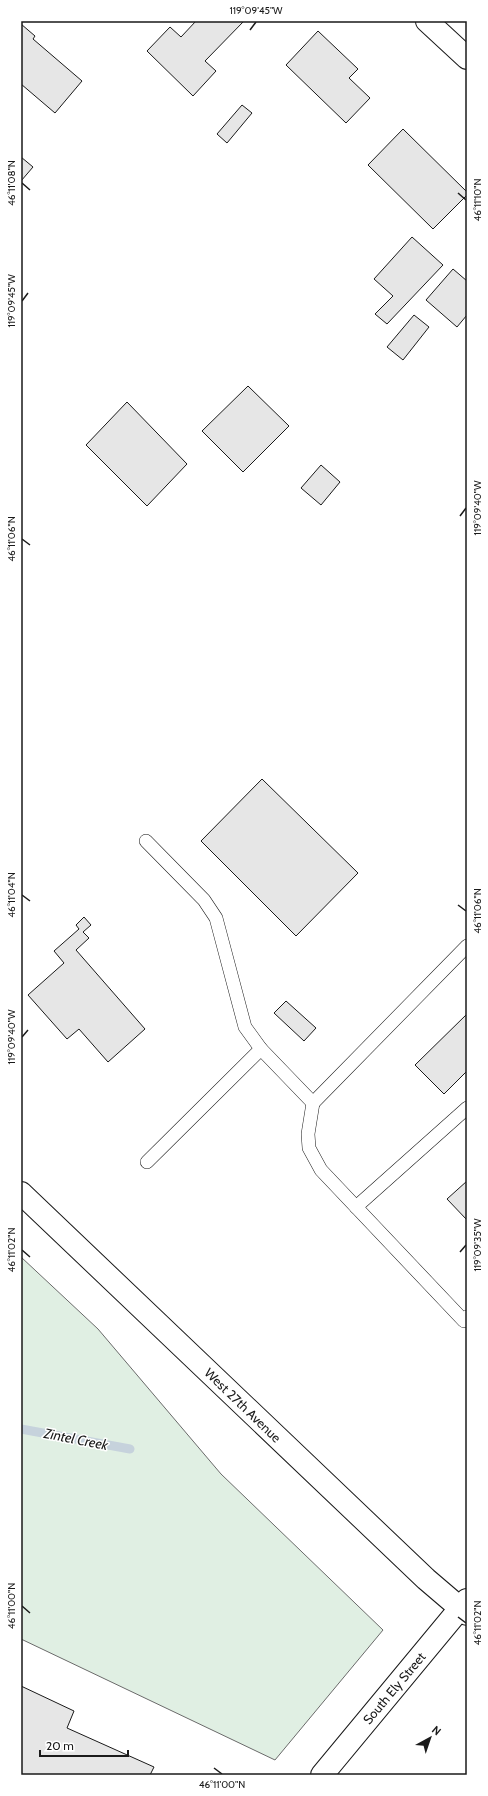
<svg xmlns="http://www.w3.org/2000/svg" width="488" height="1796" font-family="Cabin,sans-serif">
	<rect width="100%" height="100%" fill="#fff"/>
	<polygon fill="#e0efe3" stroke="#6a6a6a" points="21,1257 98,1329 221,1474 383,1630 275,1760 21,1639"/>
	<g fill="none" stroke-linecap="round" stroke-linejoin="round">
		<polyline stroke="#c6d2dc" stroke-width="9" points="21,1429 130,1449"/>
	</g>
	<g fill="#e6e6e6" stroke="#1a1a1a">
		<polygon points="196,21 244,21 205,61 216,71 193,96 147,51 170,27 181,37"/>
		<polygon points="21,24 35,36 33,39 82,81 55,113 21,84"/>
		<polygon points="318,31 358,69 349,78 370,98 346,123 286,65"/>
		<polygon points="242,105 252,113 227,143 217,134"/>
		<polygon points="403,129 467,192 467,195 433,229 368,165"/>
		<polygon points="21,157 33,167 21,181"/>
		<polygon points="412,237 443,265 387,324 375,314 393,296 374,279"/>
		<polygon points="453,269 467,281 467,315 457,327 426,300"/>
		<polygon points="414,315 429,327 403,360 387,347"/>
		<polygon points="248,386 289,426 243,472 202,431"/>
		<polygon points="127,402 187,464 147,506 86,445"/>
		<polygon points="321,465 340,482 321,505 301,488"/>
		<polygon points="262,779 358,873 296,936 201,841"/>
		<polygon points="84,917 91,925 83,932 89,938 76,950 145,1029 108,1062 79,1029 67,1039 28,995 64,963 54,951 79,929 76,925"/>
		<polygon points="286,1001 316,1028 304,1041 274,1013"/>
		<polygon points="467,1014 467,1071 444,1094 415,1065"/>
		<polygon points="467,1181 467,1220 447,1199"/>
		<polygon points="21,1686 74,1711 67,1728 154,1767 150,1775 21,1775"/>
	</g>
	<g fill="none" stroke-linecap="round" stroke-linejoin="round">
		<g stroke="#1a1a1a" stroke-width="14">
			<g id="service">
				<polyline points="146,841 204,900 216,918 245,1027 261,1049 313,1103 467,946"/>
				<polyline points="313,1103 308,1134 309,1148 321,1170 464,1321 467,1317"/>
				<polyline points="147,1162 261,1049"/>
				<polyline points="356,1207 467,1108"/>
			</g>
		</g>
		<g stroke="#1a1a1a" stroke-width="24">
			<polyline id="minor" points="427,21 467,58"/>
		</g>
		<g stroke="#1a1a1a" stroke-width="24">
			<polyline id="tertiary" points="322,1775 467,1600"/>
		</g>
		<g stroke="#1a1a1a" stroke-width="24">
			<polyline id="secondary" points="21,1193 426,1579 467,1614"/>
		</g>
		<use href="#service" stroke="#fff" stroke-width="13"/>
		<use href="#minor" stroke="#fff" stroke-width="22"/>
		<use href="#tertiary" stroke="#fff" stroke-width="22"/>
		<use href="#secondary" stroke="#fff" stroke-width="22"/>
	</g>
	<path fill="none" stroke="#1a1a1a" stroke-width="1.5" d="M250,30L256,22M22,183L30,190M458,193L466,200M22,301L28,293M460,516L466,508M22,539L30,545M22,895L30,901M458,905L466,911M22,1037L28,1030M22,1250L30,1257M460,1252L466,1245M22,1606L30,1613M458,1617L466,1623M214,1768L222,1774"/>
	<g text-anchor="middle" stroke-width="3" stroke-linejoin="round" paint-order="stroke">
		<g font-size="13" fill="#1a1a1a" stroke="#fff">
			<text transform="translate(243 1405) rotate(44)" y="5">West 27th Avenue</text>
			<text transform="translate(394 1688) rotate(-50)" y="5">South Ely Street</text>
		</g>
		<g font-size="14" font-style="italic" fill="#1a1a1a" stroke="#fff">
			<text transform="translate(76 1439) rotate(11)" y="5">Zintel Creek</text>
		</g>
	</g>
	<rect width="488" height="1796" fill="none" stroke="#ffffff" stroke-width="44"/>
	<g transform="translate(430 1738) rotate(40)" stroke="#ffffff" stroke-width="3" paint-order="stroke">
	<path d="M0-3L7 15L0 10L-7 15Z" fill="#1a1a1a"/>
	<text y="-6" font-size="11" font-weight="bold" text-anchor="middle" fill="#1a1a1a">N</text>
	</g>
	<path d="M40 1750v6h88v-6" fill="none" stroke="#1a1a1a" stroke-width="2"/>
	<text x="46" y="1750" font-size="12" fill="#1a1a1a" stroke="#ffffff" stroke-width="3" paint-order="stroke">20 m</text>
	<rect x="22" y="22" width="444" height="1752" fill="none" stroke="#1a1a1a" stroke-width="1.5"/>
	<g font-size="10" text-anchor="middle" fill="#1a1a1a">
		<text x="256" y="14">119°09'45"W</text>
		<text transform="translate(11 183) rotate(-90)" y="4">46°11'08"N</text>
		<text transform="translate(477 200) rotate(-90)" y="4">46°11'10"N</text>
		<text transform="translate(11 301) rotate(-90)" y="4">119°09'45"W</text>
		<text transform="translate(477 508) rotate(-90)" y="4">119°09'40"W</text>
		<text transform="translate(11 539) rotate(-90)" y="4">46°11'06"N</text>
		<text transform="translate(11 895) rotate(-90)" y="4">46°11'04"N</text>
		<text transform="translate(477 911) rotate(-90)" y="4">46°11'06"N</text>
		<text transform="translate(11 1037) rotate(-90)" y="4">119°09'40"W</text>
		<text transform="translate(477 1245) rotate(-90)" y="4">119°09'35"W</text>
		<text transform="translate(11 1250) rotate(-90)" y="4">46°11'02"N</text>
		<text transform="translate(11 1606) rotate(-90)" y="4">46°11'00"N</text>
		<text transform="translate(477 1623) rotate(-90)" y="4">46°11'02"N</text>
		<text x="222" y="1788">46°11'00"N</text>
	</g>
</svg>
